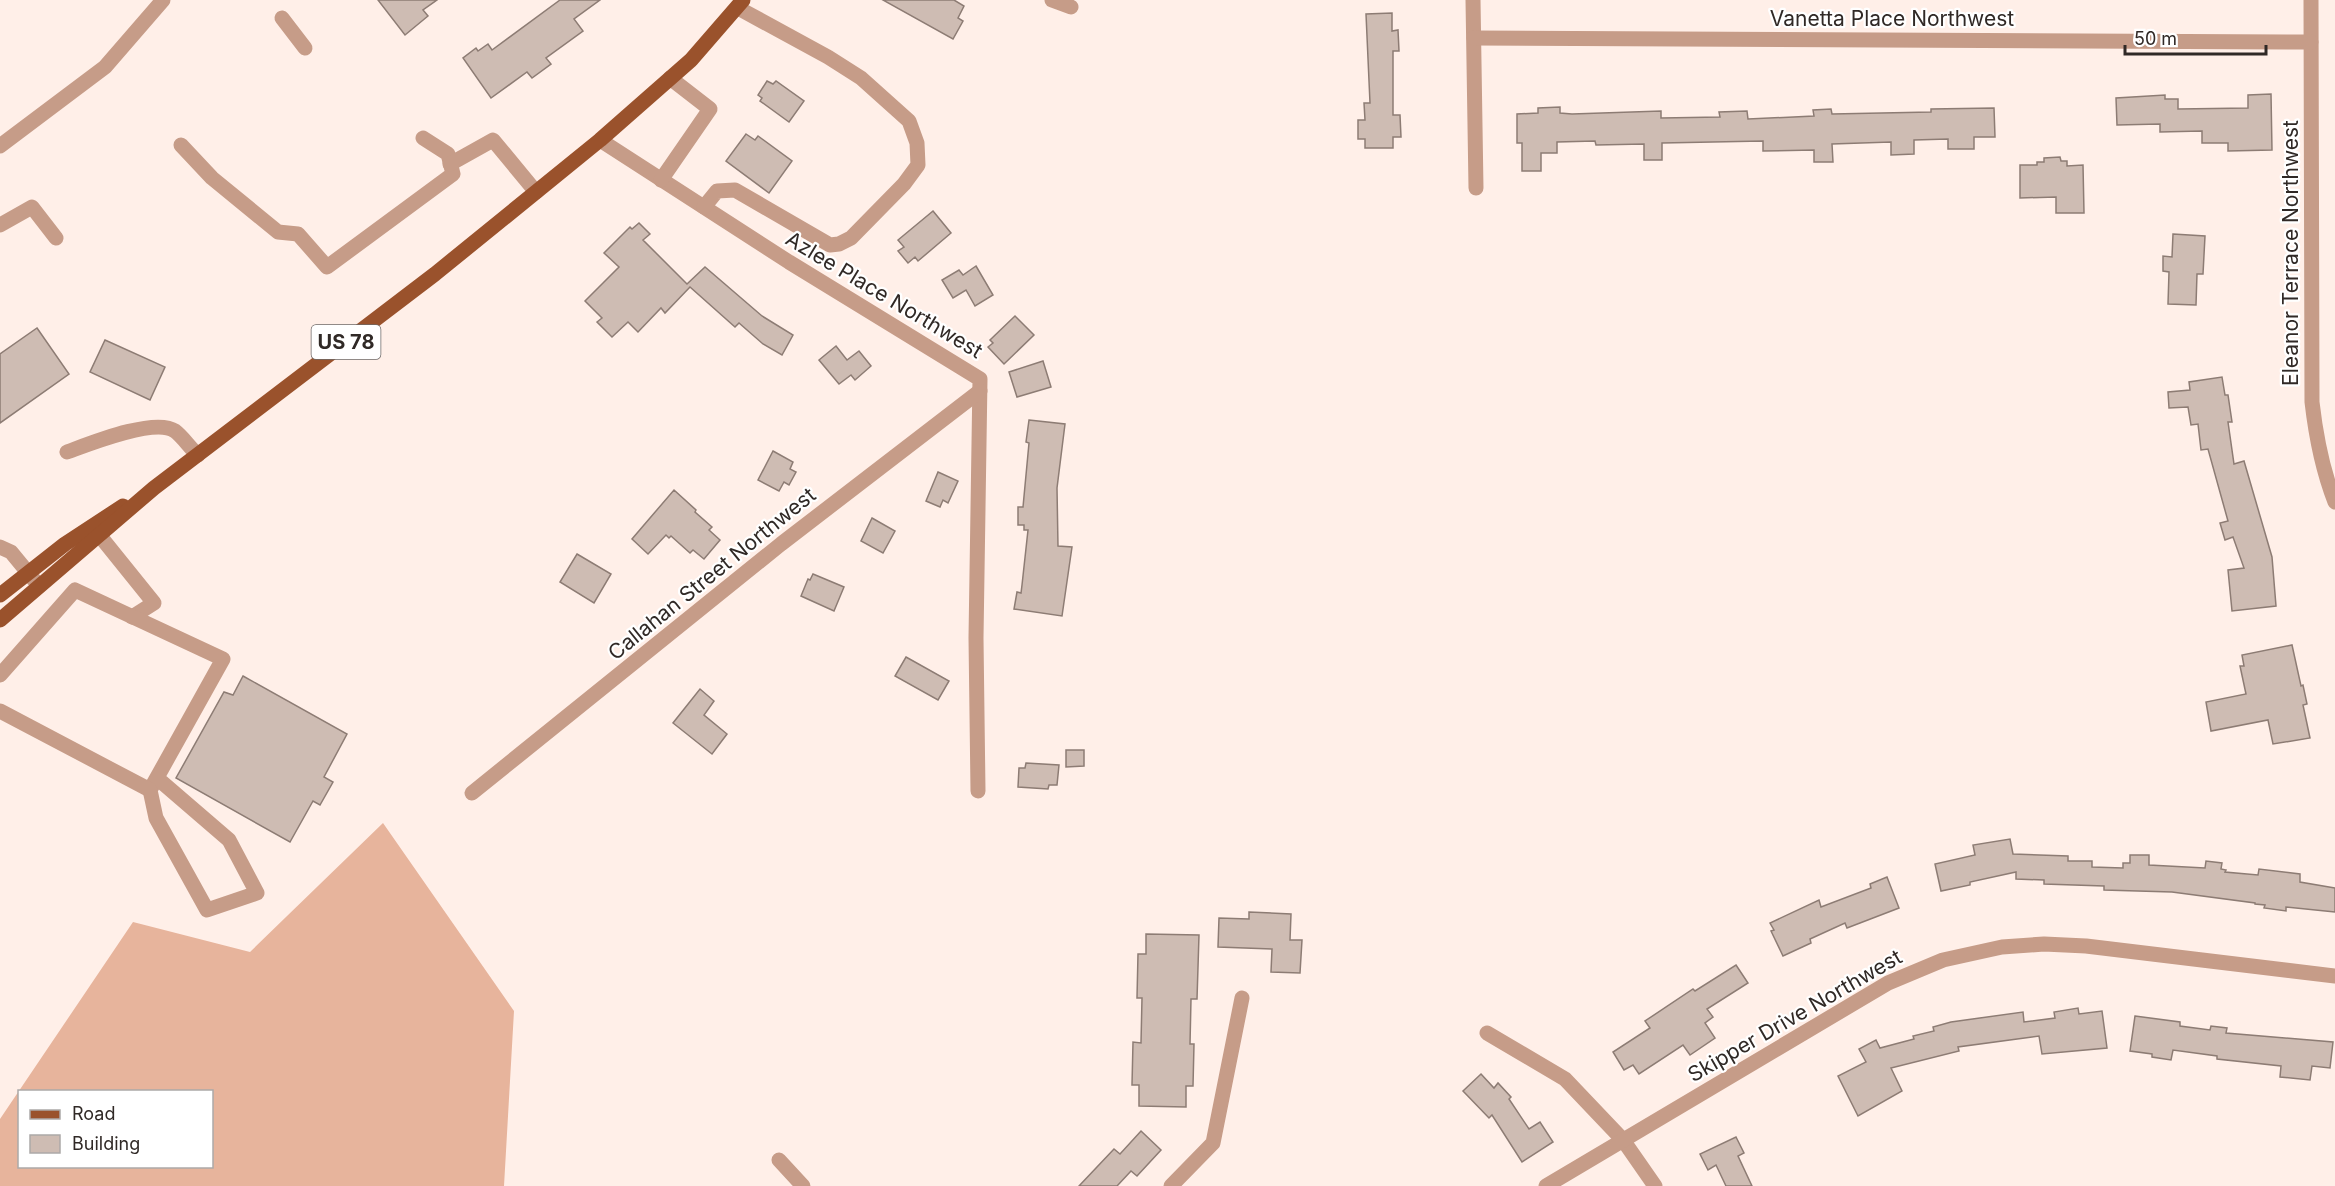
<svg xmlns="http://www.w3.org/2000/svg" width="2335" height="1186" font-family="Inter,sans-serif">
	<rect width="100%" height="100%" fill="#ffefe8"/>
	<path fill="#e7b49c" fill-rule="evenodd" d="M383,823L514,1011L504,1186H0V1119L133,922L250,952ZM20,1092H212V1166H20Z"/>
	<g fill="#cebcb3" stroke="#8d7c74" stroke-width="1.5">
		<polygon points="378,0 437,0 423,10 428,16 405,35"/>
		<polygon points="560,0 600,0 574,19 583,31 546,58 551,64 532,78 527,72 491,98 463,58 476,48 478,51 488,44 492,50"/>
		<polygon points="883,0 954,0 964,6 958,18 963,21 953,39"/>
		<polygon points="1392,13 1392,31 1398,30 1399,51 1393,51 1393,115 1400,115 1401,137 1393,137 1393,148 1365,148 1365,139 1358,139 1358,120 1365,120 1364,103 1370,103 1366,14"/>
		<polygon points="767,81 773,84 776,81 804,101 789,122 760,101 762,98 758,95"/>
		<polygon points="2271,94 2272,150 2228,151 2228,143 2202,143 2202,131 2160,132 2160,124 2117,125 2116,98 2165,95 2165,99 2178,99 2178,109 2248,108 2248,95"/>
		<polygon points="1560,107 1560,113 1572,114 1661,111 1661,118 1720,117 1719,112 1747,111 1748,119 1814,116 1813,110 1831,109 1832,114 1931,112 1931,109 1994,108 1995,137 1974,137 1974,149 1948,149 1948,139 1914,140 1914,154 1891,155 1891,142 1832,144 1833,162 1814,162 1814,150 1763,151 1763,141 1662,143 1662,160 1644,160 1644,144 1596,145 1595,141 1557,142 1557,153 1541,153 1541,171 1522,171 1522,143 1517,143 1517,114 1538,113 1538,108"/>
		<polygon points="746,134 755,140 758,136 792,161 769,193 726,161"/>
		<polygon points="2060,157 2061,161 2067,161 2067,166 2083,165 2084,213 2056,213 2056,197 2020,198 2020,165 2037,165 2037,162 2044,162 2044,158"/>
		<polygon points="933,211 951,233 918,261 915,257 908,263 898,251 904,247 898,240"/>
		<polygon points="639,223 650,234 643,240 687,284 705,267 762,316 793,335 782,355 763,344 739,323 735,327 690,287 665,313 661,308 638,332 628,322 612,337 597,322 602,318 585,301 619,267 604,253 630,227 632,229"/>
		<polygon points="2173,234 2205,236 2203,274 2197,274 2196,305 2168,304 2169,272 2163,271 2163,256 2172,257"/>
		<polygon points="976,266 993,295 975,306 966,290 953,298 942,280 959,270 963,275"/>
		<polygon points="1015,316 1034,335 1004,364 988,347 993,343 990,340"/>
		<polygon points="37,328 69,374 0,423 0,354"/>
		<polygon points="105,340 165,367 150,400 90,372"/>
		<polygon points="836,346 847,360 859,351 871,366 855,380 851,375 839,384 819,360"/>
		<polygon points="1043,361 1051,387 1017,397 1009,372"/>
		<polygon points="2222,377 2225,395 2228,395 2232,422 2228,422 2234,464 2244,461 2272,557 2276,606 2232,611 2228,570 2244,568 2233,537 2225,540 2220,523 2228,521 2208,449 2201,450 2198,424 2191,425 2188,407 2169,408 2168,392 2190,390 2189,382"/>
		<polygon points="1029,420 1065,424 1057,488 1058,546 1072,547 1062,616 1014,609 1017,592 1021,593 1022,585 1028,530 1024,530 1024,525 1018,525 1018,507 1023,507 1029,443 1026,442"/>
		<polygon points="773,451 793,462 790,469 796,472 789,485 784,482 779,491 758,480"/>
		<polygon points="938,472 958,481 948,503 943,500 940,507 926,501"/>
		<polygon points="674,490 696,510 695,512 712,527 709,530 720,540 704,559 693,550 690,553 671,536 669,538 666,535 648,554 632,539"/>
		<polygon points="872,518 895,531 883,553 861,541"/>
		<polygon points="577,554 611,574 594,603 560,582"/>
		<polygon points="813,574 844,587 834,611 801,596 808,579 810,580"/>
		<polygon points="2292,645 2301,686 2303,685 2307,704 2303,705 2310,738 2273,744 2268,720 2211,731 2206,702 2246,694 2240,666 2244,666 2242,655"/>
		<polygon points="906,657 949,681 938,700 895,676"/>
		<polygon points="243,676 347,734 324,777 333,782 320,805 313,801 290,842 176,778 224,692 233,695"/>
		<polygon points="700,689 714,701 704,715 727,734 712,754 673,723"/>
		<polygon points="1066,750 1084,750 1084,766 1066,767"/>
		<polygon points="1026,763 1059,765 1057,785 1049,785 1048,789 1018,787 1019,768 1025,768"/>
		<polygon points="2010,839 2013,854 2068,856 2068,861 2092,861 2092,867 2123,868 2123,863 2130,863 2130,855 2149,855 2149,865 2205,868 2206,861 2222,863 2221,869 2226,870 2225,872 2258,875 2259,869 2300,874 2300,882 2335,888 2335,912 2286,907 2286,911 2264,908 2265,905 2255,904 2255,903 2172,892 2104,890 2104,886 2044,884 2044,880 2016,879 2016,872 1970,882 1970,885 1941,891 1935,864 1975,855 1973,845"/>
		<polygon points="1887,877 1899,908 1847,928 1845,923 1810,939 1811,943 1783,956 1771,931 1774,930 1770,923 1819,900 1821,907 1871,888 1870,884"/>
		<polygon points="1249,912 1291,914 1290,940 1302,940 1300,973 1271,972 1272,949 1218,947 1219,918 1249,919"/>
		<polygon points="1146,934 1199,935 1197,999 1191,999 1190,1044 1194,1044 1193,1086 1186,1086 1186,1107 1139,1106 1139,1085 1132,1085 1133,1042 1141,1043 1142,998 1137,998 1138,954 1146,954"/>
		<polygon points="1736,965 1748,983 1707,1009 1713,1017 1705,1023 1715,1038 1690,1055 1683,1045 1639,1074 1633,1065 1624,1070 1613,1052 1650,1028 1645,1021 1693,989 1695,991"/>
		<polygon points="2078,1008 2079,1014 2102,1011 2107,1048 2042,1054 2039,1036 1958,1047 1959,1051 1891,1068 1902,1091 1858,1116 1838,1076 1866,1062 1859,1049 1876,1040 1880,1048 1914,1039 1913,1036 1934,1031 1933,1027 1951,1022 2023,1012 2024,1022 2055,1018 2054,1012"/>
		<polygon points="2135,1016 2180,1022 2180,1026 2210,1030 2211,1026 2227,1028 2226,1033 2333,1042 2330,1068 2312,1066 2310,1080 2280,1077 2281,1066 2217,1059 2217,1056 2173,1050 2171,1060 2152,1057 2152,1054 2130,1051"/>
		<polygon points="1481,1074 1494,1088 1498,1083 1511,1097 1509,1099 1529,1129 1540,1122 1553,1142 1522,1162 1492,1115 1489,1118 1463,1091"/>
		<polygon points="1141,1131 1161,1150 1137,1176 1131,1171 1117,1186 1079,1186 1114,1149 1120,1154"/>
		<polygon points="1736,1137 1744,1153 1738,1156 1752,1186 1726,1186 1716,1165 1708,1170 1700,1154"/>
	</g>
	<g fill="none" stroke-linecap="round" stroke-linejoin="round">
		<g stroke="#c69c88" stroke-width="15">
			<polyline points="1052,0 1071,7"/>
			<polyline points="1473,0 1476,188"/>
			<path d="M2311,0L2312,402C2316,437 2322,469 2335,502"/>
			<polyline points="282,18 305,48"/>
			<polyline points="1474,38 2311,42"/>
			<polyline points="600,140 789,262 980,379 976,638 978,791"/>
			<polyline points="181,145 212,178 278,232 298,234 327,267 453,174 448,154 423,138"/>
			<polyline points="0,146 105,67 163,0"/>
			<polyline points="450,164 493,140 536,192"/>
			<polyline points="661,180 710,109 670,78"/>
			<polyline points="704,207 717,191 735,190 830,245 839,244 851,238 904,184 918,165 917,143 909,121 861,78 828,57 738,8"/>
			<polyline points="0,225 32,207 56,238"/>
			<path d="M67,452C89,444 155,417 175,431C183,437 190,448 198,455"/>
			<polyline points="100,536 154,603 132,617"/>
			<polyline points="0,547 11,552 39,586"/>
			<polyline points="0,675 75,590 223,659 150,790 156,818 207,910 257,893 229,840 157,778"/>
			<polyline points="0,711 150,790"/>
			<polyline points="472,793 781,544 980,391"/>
			<polyline points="1487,1033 1565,1079 1623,1140 1655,1186"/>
			<polyline points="779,1160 803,1186"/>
			<polyline points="1171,1186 1213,1143 1242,998"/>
			<polyline points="1546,1186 1888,983 1943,960 2002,947 2044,944 2086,946 2335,976"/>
		</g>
		<g stroke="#9a522c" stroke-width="15">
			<polyline points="0,595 65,544 123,506"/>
			<polyline points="0,620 154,488 435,274 600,140 691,60 743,0"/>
		</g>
	</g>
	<g text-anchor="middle" stroke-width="4.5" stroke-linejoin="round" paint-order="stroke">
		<rect fill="#fff" stroke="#6e6967" stroke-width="1.5" x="311.5" y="325" width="69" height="34" rx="4.5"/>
		<g font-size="20" font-weight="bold" fill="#302926">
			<text x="346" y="349">US 78</text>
		</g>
		<g font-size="21" fill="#302926" stroke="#fff">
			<text x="1892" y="26">Vanetta Place Northwest</text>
			<text transform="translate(2291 253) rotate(-90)" y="7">Eleanor Terrace Northwest</text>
			<text transform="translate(884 295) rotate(31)" y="7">Azlee Place Northwest</text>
			<text transform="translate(712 574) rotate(-39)" y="7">Callahan Street Northwest</text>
			<text transform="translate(1795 1016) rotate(-30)" y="7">Skipper Drive Northwest</text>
		</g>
	</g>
	<rect x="18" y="1090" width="195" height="78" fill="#ffffff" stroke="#aca9a8" stroke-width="1.5"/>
	<rect x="30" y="1110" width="30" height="9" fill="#9a522c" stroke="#aca9a8" stroke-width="1.5"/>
	<text x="72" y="1120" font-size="18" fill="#302926">Road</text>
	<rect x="30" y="1135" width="30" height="18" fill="#cebcb3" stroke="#aca9a8" stroke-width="1.5"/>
	<text x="72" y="1150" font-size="18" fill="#302926">Building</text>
	<path d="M2125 45v9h141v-9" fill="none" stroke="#302926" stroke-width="3"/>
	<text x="2134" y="45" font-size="18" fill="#302926" stroke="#ffffff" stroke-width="4.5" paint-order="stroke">50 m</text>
</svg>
